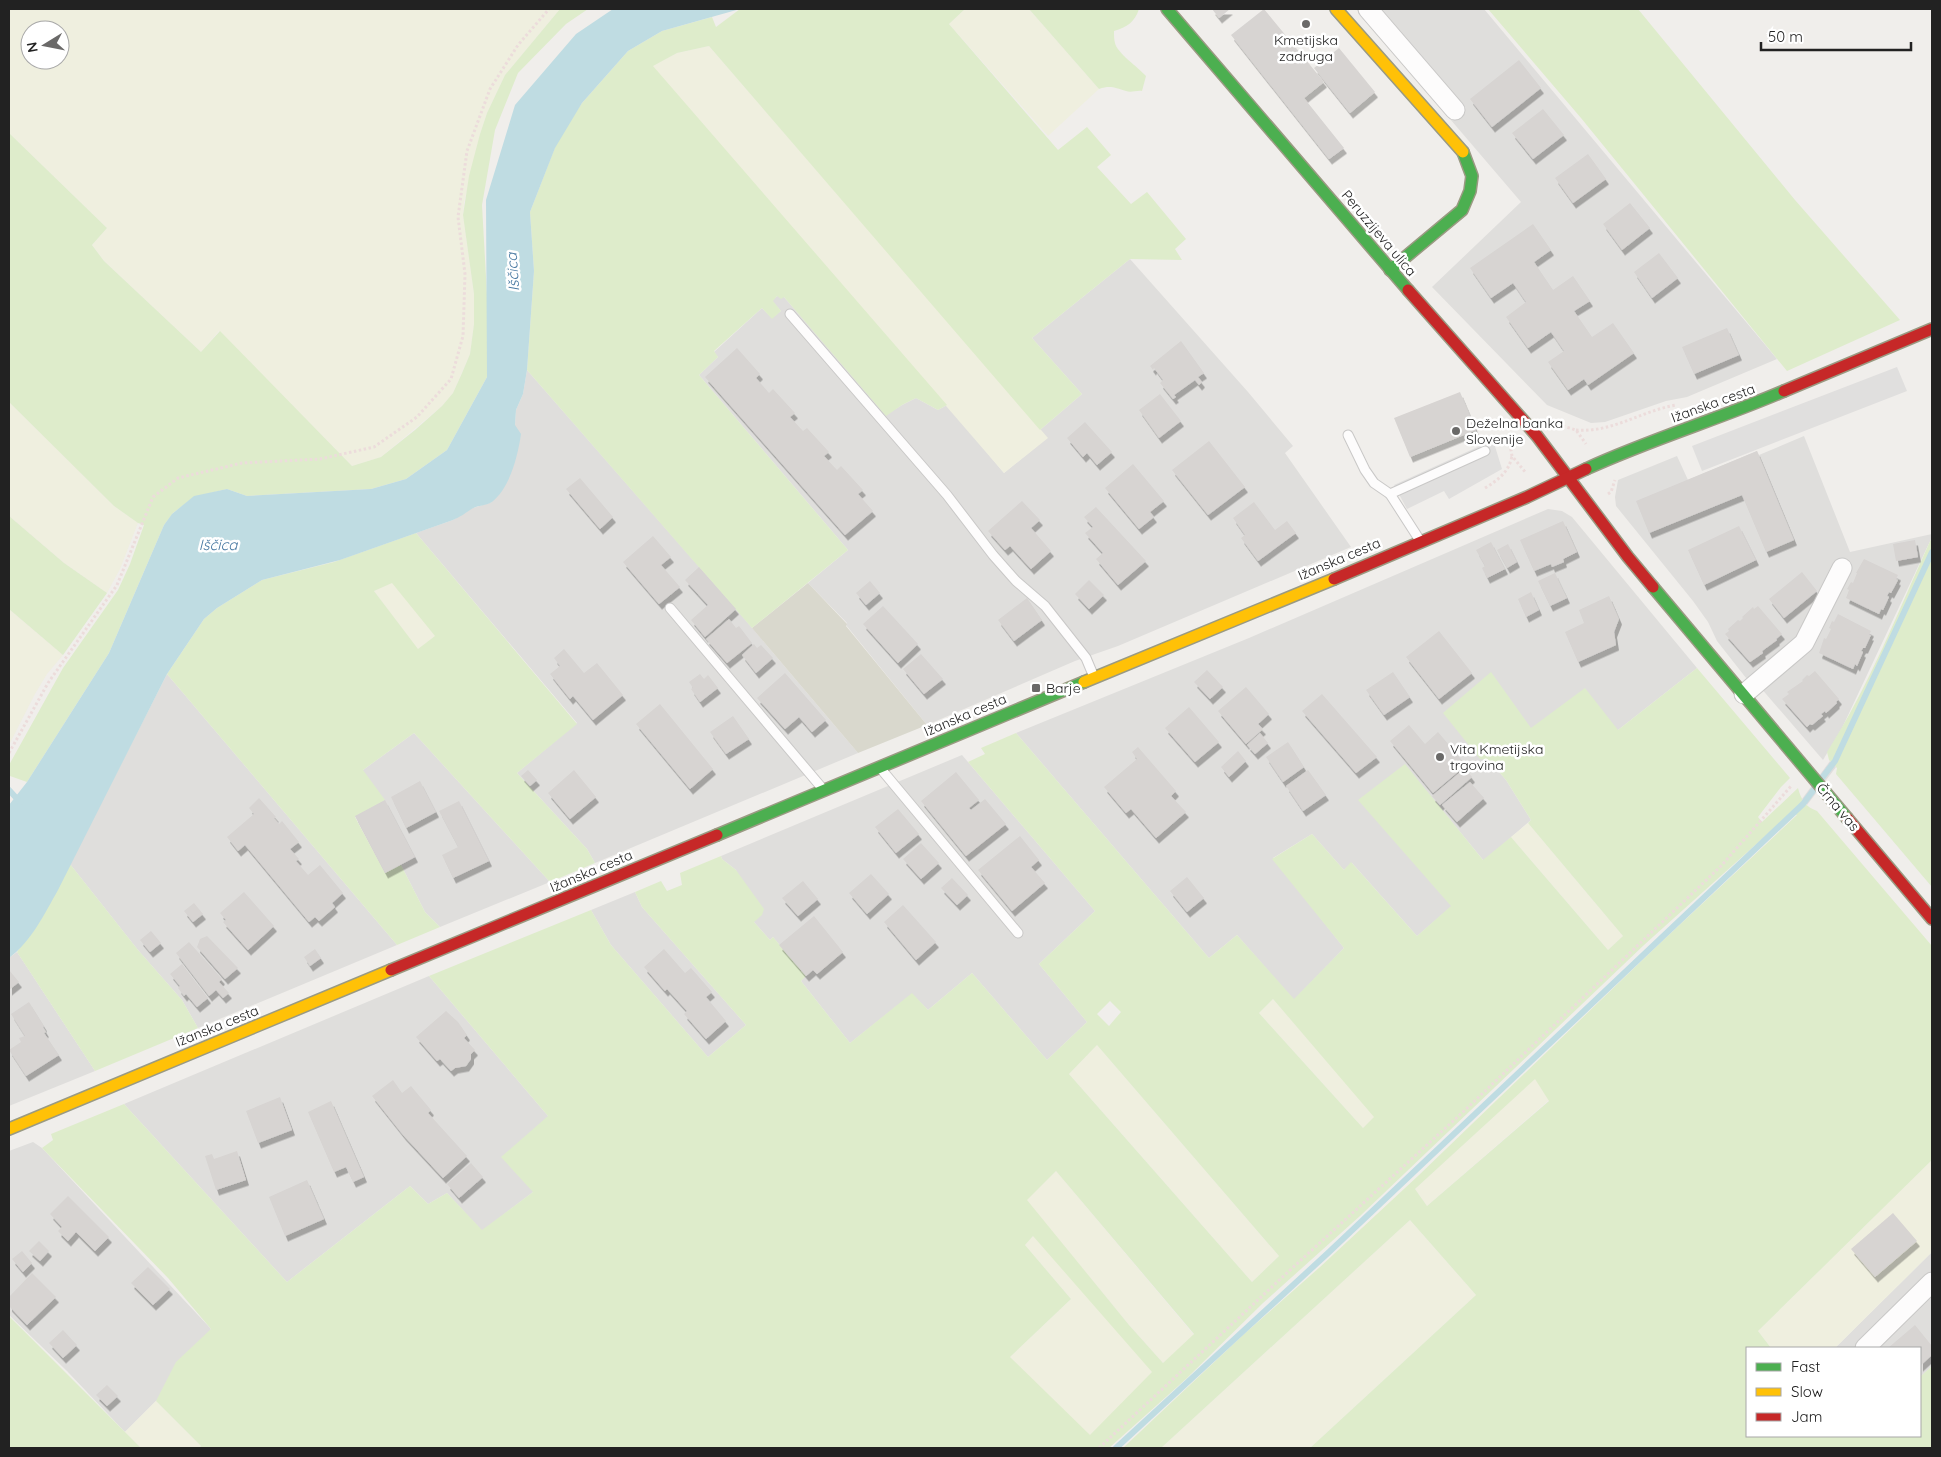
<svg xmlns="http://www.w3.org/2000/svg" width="1941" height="1457" font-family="Quicksand,sans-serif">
	<defs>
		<filter id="shadow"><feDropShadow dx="3" dy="5.5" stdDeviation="0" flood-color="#0004"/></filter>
	</defs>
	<rect width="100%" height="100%" fill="#f0eeeb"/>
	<g fill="#dfdedc">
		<polygon points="1356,9 1484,9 1777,359 1687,397 1666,401 1605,422 1591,423 1547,405 1432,287 1521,202"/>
		<polygon points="1130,259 1248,392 1293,446 1285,453 1351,547 1118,646 1075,661 927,725 846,625 847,623 808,583 848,550 699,375 718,357 714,352 762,308 772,318 781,311 772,301 777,296 784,297 886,415 902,405 916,398 938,410 947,405 1004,473 1047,438 1040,430 1082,394 1032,338"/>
		<polygon points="527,370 736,609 858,753 595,863 587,849 517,773 577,723 416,533 453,520 470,509 492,502 515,425 516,410 523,394"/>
		<polygon points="1804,436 1850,552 1932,534 1932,537 1842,728 1823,760 1754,680 1750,683 1717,641 1708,622 1693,601 1616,506 1615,497 1618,480 1677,456 1688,480 1757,451 1759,455"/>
		<polygon points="1548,509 1562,511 1572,517 1697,668 1618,730 1489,760 1506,780 1531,820 1484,861 1405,765 1359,800 1452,906 1417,936 1352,863 1344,870 1312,834 1273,858 1344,948 1294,1000 1237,935 1209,958 1016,733 1249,638"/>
		<polygon points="167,674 397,945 198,1028 182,1000 138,950 70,864"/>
		<polygon points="414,733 550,882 440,927 425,912 401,865 385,873 355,816 363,770"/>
		<polygon points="962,755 1095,911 1039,964 1087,1022 1047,1060 972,973 928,1010 912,994 850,1043 801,981 805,976 773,937 770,940 754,922 736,870 722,859 721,856"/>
		<polygon points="635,892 642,907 746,1025 708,1057 611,945 591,910"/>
		<polygon points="17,952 95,1071 9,1106 9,958"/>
		<polygon points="429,976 548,1116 533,1192 482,1231 447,1193 428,1204 410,1186 287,1282 124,1104"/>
		<polygon points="33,1142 42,1148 211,1329 156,1401 125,1432 67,1371 9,1315 9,1151"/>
		<polygon points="1932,1252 1932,1366 1920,1377 1920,1348 1835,1348"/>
	</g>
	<polygon fill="#d9d8cd" points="808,583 847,624 846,626 927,725 858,753 752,628"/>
	<g fill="#efefdf" fill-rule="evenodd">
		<path d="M9,9H560L505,75L487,113L480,134L464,203L463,215L474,294V324L470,354L453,393L442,406L381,457L352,466L219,331L201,352L104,261L92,245L107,228L9,133ZM30,30H60V60H30Z"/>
		<polygon points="965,9 1029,9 1099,89 1048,136 949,24"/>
		<polygon points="709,46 1048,438 1004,473 652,66 677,53"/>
		<polygon points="9,402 114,506 138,523 120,569 107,593 64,563 9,516"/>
		<polygon points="392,582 436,636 418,650 374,591"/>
		<polygon points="9,609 63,655 47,674 35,694 9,745"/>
		<polygon points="1528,823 1623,936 1608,950 1511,837"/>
		<polygon points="1273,999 1375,1117 1363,1128 1259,1013"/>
		<polygon points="1097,1045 1279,1256 1252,1282 1069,1074"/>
		<polygon points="1535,1078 1549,1100 1427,1206 1415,1189"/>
		<polygon points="1932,1160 1932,1252 1835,1348 1771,1348 1758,1331"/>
		<polygon points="1056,1171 1194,1335 1163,1363 1129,1325 1026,1200"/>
		<polygon points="1410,1220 1476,1295 1310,1448 1161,1448"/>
		<polygon points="1034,1235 1153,1372 1090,1436 1010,1357 1071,1299 1025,1245"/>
		<polygon points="156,1401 201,1446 199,1448 141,1448 125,1432"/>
	</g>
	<g fill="#deeccb" fill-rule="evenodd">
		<polygon points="560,9 588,9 566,24 518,73 495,130 482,205 488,313 487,377 447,450 406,479 371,489 247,496 227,489 194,497 173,513 164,525 109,653 27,782 10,776 9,765 63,668 118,590 130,564 144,525 138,523 114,506 9,402 9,133 107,228 92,245 104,261 201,352 220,331 352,466 381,457 415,430 442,406 453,393 462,373 470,354 474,324 474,294 463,215 469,176 480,134 487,113 505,75"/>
		<polygon points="740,9 965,9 949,24 1058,150 1087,127 1111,155 1097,167 1131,204 1147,192 1186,239 1175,249 1182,260 1130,259 1032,338 1082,394 1040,430 709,46 677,53 653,66 947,405 938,410 916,398 902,405 886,416 784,297 781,299 777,296 773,301 781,311 772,319 762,308 714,351 718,357 699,375 848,550 752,628 527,370 534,271 530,212 559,137 582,103 628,51 662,31 712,17 716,27"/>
		<path d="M1029,9H1139C1135,22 1127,27 1114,31C1114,35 1114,40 1115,43C1117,53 1138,67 1146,76L1142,91C1137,90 1131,93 1126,91C1115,88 1111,85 1099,89Z"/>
		<polygon points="1488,9 1638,9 1795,200 1900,320 1787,371 1581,118"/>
		<polygon points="9,516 64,563 107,593 63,655 9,609"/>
		<path d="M416,533L577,724L517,773L587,849L595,863L550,882L414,733L363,770L385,800L355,817L385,873L401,865L425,912L440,927L397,945L167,674L204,619L217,608L262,580L334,562ZM392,583L435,636L418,649L374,591Z"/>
		<path d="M1932,537V887L1836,774L1837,768L1829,760L1827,752C1870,685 1899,609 1932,537Z"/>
		<path d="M1697,668L1790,778L1781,787L1758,817L1762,822L1798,788C1801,800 1806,807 1817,811L1932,946V1160L1758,1331L1771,1348H1747V1436H1920V1377L1932,1366V1448H1310L1476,1295L1410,1220L1161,1448H1123L1243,1335L1320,1267L1419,1175L1656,947L1797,815L1792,812L1644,945L1360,1216L1263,1303L1186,1379L1109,1448H199L201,1446L156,1401L176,1362L211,1329L168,1278L42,1148L53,1140L51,1134L124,1104L287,1282L410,1186L428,1204L447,1193L482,1230L533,1192L501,1157L548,1116L429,976L591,910L611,945L708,1057L746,1025L642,907L635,892L661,881L667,891L682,885L680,873L721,856L722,859L736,870L764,909L762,915L754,922L770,940L773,937L806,976L801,981L850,1043L912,993L928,1010L972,973L1047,1060L1087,1022L1039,964L1095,911L968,762L985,754L981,748L1016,733L1209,958L1237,935L1294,999L1344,948L1272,859L1312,834L1344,870L1351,862L1417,936L1451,906L1358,800L1405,764L1483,860L1511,837L1608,950L1623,936L1528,823L1531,820L1506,780L1489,760L1480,759L1443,713L1491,672L1531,728L1585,688L1618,730ZM1273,999L1374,1117L1363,1128L1259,1013ZM1110,1001L1121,1012L1109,1026L1097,1014ZM1097,1045L1279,1256L1252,1282L1069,1074ZM1535,1079L1549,1101L1427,1206L1415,1189ZM1056,1171L1194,1334L1163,1363L1129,1325L1027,1200ZM1033,1236L1152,1372L1090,1435L1010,1357L1071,1299L1025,1245Z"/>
		<polygon points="70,864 138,950 182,1000 198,1028 95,1071 17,952 42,917"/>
		<polygon points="9,1316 141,1448 9,1448"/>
	</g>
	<g fill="#e0dfde">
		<polygon points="1897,367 1907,391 1702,471 1692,446"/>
		<polygon points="1493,440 1502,469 1449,499 1444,491 1407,509 1394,485"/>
	</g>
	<path fill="#bfdce2" d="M613,9H740L662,31L628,51L582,103L555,148L530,212L534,271L527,370L523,394L516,410L515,425L521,434C518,455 510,488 492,502C486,506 476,505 470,510C464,514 460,517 453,520L340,560L262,580L217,608L204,619L167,674L58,890C45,913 31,942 9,958V805L27,782L109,653L164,525L172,514L194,496L227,489L247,496L371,489L406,479L447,450L487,377L486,200L515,105L576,34Z"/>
	<polygon fill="#dedddd" points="1830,761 1836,767 1807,805 1802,799"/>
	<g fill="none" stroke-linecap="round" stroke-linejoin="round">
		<g stroke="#bfdce2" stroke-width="6">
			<polyline points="1822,778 1835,761 1932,552"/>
			<polyline points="9,790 20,802"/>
			<polyline points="1116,1448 1328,1253 1803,804 1815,788"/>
		</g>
	</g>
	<g fill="#d7d4d2" filter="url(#shadow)">
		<polygon points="1212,9 1230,9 1219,18"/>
		<polygon points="1264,9 1324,82 1304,98 1344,148 1329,159 1231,35"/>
		<polygon points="1339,48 1375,92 1350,113 1314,68"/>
		<polygon points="1519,60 1541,88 1492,127 1470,99"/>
		<polygon points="1543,109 1564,135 1533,159 1512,133"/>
		<polygon points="1588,154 1606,179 1573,203 1555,178"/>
		<polygon points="1630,203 1650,228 1622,250 1603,224"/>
		<polygon points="1533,224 1551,250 1534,262 1553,290 1573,276 1590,301 1574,311 1592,337 1613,323 1634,353 1588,385 1584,379 1568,390 1548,362 1564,351 1551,332 1528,348 1506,317 1526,302 1513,283 1491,298 1470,268"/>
		<polygon points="1659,253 1678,278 1652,298 1634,272"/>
		<polygon points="1727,328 1739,355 1694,374 1682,347"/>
		<polygon points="1181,341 1204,373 1198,377 1202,382 1199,385 1195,380 1174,395 1176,397 1173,399 1160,383 1163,380 1154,368 1153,370 1150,366"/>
		<polygon points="737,348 760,374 756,378 769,393 773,389 795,413 790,417 803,431 807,428 829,452 824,456 837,470 841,466 863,490 858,494 873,511 845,535 705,377"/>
		<polygon points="1460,392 1476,430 1410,457 1394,418"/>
		<polygon points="1160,394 1181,421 1159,438 1139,410"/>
		<polygon points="1085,422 1112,452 1097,465 1087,453 1083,457 1067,438"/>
		<polygon points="1209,441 1245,487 1208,515 1172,470"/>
		<polygon points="1757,451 1794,540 1766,552 1742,495 1649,533 1636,501"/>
		<polygon points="1133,464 1164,501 1150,512 1154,517 1139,529 1105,488"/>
		<polygon points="580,478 613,517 600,529 566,489"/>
		<polygon points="1022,501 1040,520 1031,528 1051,551 1031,569 1010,546 1005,550 988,531"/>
		<polygon points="1254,502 1275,530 1287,521 1296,533 1258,561 1241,538 1245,535 1233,518"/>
		<polygon points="1096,507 1146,561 1118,585 1096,559 1103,553 1085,533 1093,527 1084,517"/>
		<polygon points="1563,521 1577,552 1563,559 1564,562 1552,567 1551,564 1534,571 1520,540"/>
		<polygon points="1739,526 1756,560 1704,585 1688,550"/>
		<polygon points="653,536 671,557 661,565 680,587 659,604 623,562"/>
		<polygon points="1915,540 1918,557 1896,561 1893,544"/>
		<polygon points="1491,542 1505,569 1487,578 1482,568 1485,566 1476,550"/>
		<polygon points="1508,544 1517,562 1507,568 1497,550"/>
		<polygon points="1864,559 1898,575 1896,579 1898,580 1891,593 1889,592 1887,596 1889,597 1883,610 1881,609 1879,614 1846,598 1849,590 1847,589 1851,582 1853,583 1857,573 1856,573"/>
		<polygon points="699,567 736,609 705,637 691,620 708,605 685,580"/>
		<polygon points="1802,572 1817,591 1784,618 1769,599"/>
		<polygon points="1555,573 1567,598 1550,606 1538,581"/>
		<polygon points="1089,580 1104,595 1089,609 1075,594"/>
		<polygon points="870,581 880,593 866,605 856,593"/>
		<polygon points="1531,592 1539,610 1526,617 1518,599"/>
		<polygon points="1609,596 1619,619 1614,632 1616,645 1578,662 1565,632 1584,623 1579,610"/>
		<polygon points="1027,598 1042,620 1014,641 998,620"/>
		<polygon points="883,606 918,644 898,663 863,624"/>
		<polygon points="1758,606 1782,634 1776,639 1777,640 1762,651 1763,653 1750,662 1725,634 1729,631 1728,629 1738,620 1740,621 1743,618 1742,617 1753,607 1754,609"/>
		<polygon points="1838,614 1871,631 1869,635 1871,635 1865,648 1863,648 1861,651 1863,652 1857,666 1855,664 1853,669 1819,653 1824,638 1826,639 1831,629 1829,628 1832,621 1834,622"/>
		<polygon points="729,619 736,628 739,626 752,643 727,663 706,639"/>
		<polygon points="1439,631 1472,673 1439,699 1406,657"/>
		<polygon points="754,644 757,648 761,645 773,658 756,673 742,655"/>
		<polygon points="564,649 584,673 597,663 623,695 593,720 573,696 570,699 550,674 560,666 554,658"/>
		<polygon points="921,654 943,679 924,694 903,669"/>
		<polygon points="1207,670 1223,687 1210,699 1194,682"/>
		<polygon points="1815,671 1839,699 1836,702 1837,703 1826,713 1825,711 1821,714 1823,716 1812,725 1810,724 1807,727 1782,699 1789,694 1787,692 1803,681 1802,680 1807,675 1809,676"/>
		<polygon points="1393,672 1410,697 1384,715 1366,690"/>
		<polygon points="785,673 826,720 812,732 799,717 785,729 757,698"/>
		<polygon points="700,674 704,679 708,675 718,688 700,702 691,689 693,688 689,682"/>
		<polygon points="1246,687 1269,714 1258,724 1263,729 1246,744 1218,711"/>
		<polygon points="1322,694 1377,757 1356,773 1302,711"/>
		<polygon points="660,704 713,769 690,789 636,724"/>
		<polygon points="1189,707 1219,742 1195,762 1165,728"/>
		<polygon points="733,716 749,739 726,754 710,732"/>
		<polygon points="1409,725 1425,744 1438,732 1466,765 1433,793 1390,741"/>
		<polygon points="1260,733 1268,743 1255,754 1247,745"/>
		<polygon points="1288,742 1304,767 1283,782 1266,757"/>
		<polygon points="1138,747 1176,791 1171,796 1186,812 1156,838 1131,809 1126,813 1104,787 1137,759 1132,752"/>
		<polygon points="1238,751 1246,761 1229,777 1221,767"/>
		<polygon points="1465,768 1472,777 1440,805 1432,796"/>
		<polygon points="528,770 537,780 530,786 521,776"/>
		<polygon points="574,770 596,797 570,819 548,793"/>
		<polygon points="1308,770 1326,795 1303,811 1286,786"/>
		<polygon points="956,772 979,800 969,808 971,810 985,799 1006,824 966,856 921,801"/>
		<polygon points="420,781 436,812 406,828 391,797"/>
		<polygon points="1470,782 1484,798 1457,822 1442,805"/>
		<polygon points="259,798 276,817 274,818 279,824 282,821 299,842 290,849 299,859 296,861 308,875 320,865 343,893 332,903 335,907 319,921 315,917 309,922 245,845 238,851 227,837 254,814 249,808"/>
		<polygon points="385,800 415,857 385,873 355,816"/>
		<polygon points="459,801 489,861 453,878 442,855 458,847 439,811"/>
		<polygon points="898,809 919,834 896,853 875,827"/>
		<polygon points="1020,836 1039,860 1031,867 1045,883 1012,911 978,870"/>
		<polygon points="921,843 939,863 921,879 903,859"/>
		<polygon points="871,874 889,894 867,914 849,893"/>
		<polygon points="1187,877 1204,898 1187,912 1170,891"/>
		<polygon points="952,878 968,895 957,905 941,888"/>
		<polygon points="803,881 818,899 798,916 782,898"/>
		<polygon points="244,892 274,926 248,950 223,922 226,920 220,913"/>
		<polygon points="194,903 203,914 193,922 184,911"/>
		<polygon points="903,905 936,942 916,960 884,922"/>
		<polygon points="814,916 843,952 817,974 813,970 806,976 779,945"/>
		<polygon points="151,931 161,943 150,952 140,940"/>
		<polygon points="207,936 238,968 225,979 197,947 200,939"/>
		<polygon points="189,942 222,979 219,982 229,993 223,998 216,990 209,996 176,953"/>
		<polygon points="315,949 321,958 310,966 304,957"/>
		<polygon points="664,949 685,973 691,968 712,992 706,997 726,1021 706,1039 684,1014 687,1011 667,989 665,991 644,967"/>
		<polygon points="182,964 208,998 197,1007 186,994 184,996 178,988 180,986 170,974"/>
		<polygon points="9,970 19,982 9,990"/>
		<polygon points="29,1002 44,1026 43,1027 46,1032 44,1033 59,1055 26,1076 9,1050 21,1042 19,1038 25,1036 11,1014"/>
		<polygon points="446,1011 458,1022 467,1035 464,1038 475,1050 471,1054 471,1059 466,1066 455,1068 451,1071 440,1059 437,1061 416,1037"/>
		<polygon points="393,1080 402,1093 411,1086 431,1110 428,1113 467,1156 443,1178 403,1135 372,1096"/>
		<polygon points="280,1097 292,1130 258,1143 246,1111"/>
		<polygon points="331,1101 364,1177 353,1182 346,1167 334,1172 308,1112"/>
		<polygon points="237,1151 246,1180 216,1190 205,1156 212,1154 214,1159"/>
		<polygon points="471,1163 483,1177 459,1198 447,1184"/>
		<polygon points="307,1180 324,1219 285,1236 269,1197"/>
		<polygon points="68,1196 109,1237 95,1251 76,1232 68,1241 58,1231 62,1227 50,1214"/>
		<polygon points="1893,1213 1917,1241 1875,1277 1851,1249"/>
		<polygon points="39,1241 49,1251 40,1261 29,1251"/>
		<polygon points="22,1251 32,1263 23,1272 12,1259"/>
		<polygon points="148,1267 170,1289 153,1305 131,1283"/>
		<polygon points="32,1273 56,1297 27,1325 9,1306 9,1297"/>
		<polygon points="1915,1325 1932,1346 1932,1355 1920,1366 1920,1348 1888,1348"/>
		<polygon points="63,1330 77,1345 63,1358 49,1343"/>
		<polygon points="107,1385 118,1396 107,1406 96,1395"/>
	</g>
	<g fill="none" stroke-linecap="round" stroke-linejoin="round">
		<g stroke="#c9c8c7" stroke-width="11">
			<g id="lane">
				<polyline points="790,314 947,495 993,555 1016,581 1045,606 1086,658 1094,677"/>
				<polyline points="1348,435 1365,470 1374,483 1390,494"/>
				<polyline points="1419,539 1390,494 1485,451"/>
				<polyline points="670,608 822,788"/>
				<polyline points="881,769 1018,933"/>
			</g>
		</g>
		<g stroke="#c9c8c7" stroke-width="21">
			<g id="street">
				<polyline points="1368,9 1455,110"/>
				<polyline points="1744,694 1804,643 1842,568"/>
				<polyline points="1865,1348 1932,1282"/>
			</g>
		</g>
		<g stroke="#9a9a82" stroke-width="14">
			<g id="fast">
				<polyline points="1167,9 1408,290"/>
				<polyline points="1390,270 1462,210 1470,191 1472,176 1463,152"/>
				<path d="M1586,469C1651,439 1719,419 1784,391"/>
				<polyline points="1653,587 1847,818"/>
				<polyline points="717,835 1084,682"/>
			</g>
		</g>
		<g stroke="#9a9a82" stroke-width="14">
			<g id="slow">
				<polyline points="1336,9 1463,152"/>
				<polyline points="1084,682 1334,579"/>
				<polyline points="9,1129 391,970"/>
			</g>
		</g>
		<g stroke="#9a9a82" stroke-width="14">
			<g id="jam">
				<polyline points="1408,290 1537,436 1628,557 1653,587"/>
				<polyline points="1784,391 1932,329"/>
				<polyline points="1334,579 1527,497 1586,469"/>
				<polyline points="1847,818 1932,919"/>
				<polyline points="391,970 717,835"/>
			</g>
		</g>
		<g stroke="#ecdcdb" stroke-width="3" stroke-dasharray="2.5 2.5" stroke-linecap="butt">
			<polyline points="1558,428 1563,426 1576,430 1586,444"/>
			<path d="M1576,430C1612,433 1641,411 1676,405"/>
			<polyline points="1509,439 1512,456 1526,473"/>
			<path d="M1485,488C1498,480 1509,472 1512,456"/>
			<polyline points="1608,494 1611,492 1615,480"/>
			<polyline points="9,753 48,683 117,585 153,497 178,478 242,463 320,459 374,447 417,417 451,379 463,336 465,274 458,217 467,151 490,89 518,45 549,9"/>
			<polyline points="1099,1448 1289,1271 1463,1112 1721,866 1792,785"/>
		</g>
		<use href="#lane" stroke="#fdfcfc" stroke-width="9"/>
		<use href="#street" stroke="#fdfcfc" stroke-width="19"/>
		<use href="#fast" stroke="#4caf50" stroke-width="11"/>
		<use href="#slow" stroke="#ffc107" stroke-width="11"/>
		<use href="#jam" stroke="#c62828" stroke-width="11"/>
	</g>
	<g fill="#6a6968" stroke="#fff" stroke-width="2">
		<circle cx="1306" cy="24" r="5"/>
		<circle cx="1456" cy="431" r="5"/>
		<rect x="1031" y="683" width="10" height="10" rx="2.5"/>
		<circle cx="1440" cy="757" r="5"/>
	</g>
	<g text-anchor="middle" stroke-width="5" stroke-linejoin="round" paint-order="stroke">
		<g font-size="14" fill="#222" stroke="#fff" text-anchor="start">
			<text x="1306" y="45" text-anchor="middle">Kmetijska<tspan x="1306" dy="16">zadruga</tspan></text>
			<text x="1466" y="428">Deželna banka<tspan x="1466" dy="16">Slovenije</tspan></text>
			<text x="1046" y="693">Barje</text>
			<text x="1450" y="754">Vita Kmetijska<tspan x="1450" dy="16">trgovina</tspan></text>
		</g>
		<g font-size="14" fill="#222" stroke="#fff">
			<text transform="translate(1379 233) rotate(50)" y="5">Peruzzijeva ulica</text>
			<text transform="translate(1713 403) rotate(-20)" y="5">Ižanska cesta</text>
			<text transform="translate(1339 559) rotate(-23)" y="5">Ižanska cesta</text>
			<text transform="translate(965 715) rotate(-23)" y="5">Ižanska cesta</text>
			<text transform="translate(1838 807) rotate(50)" y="5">Črna vas</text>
			<text transform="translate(591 871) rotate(-23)" y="5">Ižanska cesta</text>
			<text transform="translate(217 1026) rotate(-22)" y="5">Ižanska cesta</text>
		</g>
		<g font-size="15" font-style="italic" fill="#4879a2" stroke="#fff">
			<text transform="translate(513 272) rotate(-94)" y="5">Iščica</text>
			<text x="218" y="550">Iščica</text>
		</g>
	</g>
	<rect width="1941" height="1457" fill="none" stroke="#222222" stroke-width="20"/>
	<rect x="1746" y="1347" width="175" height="90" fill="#ffffff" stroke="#a7a7a7"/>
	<rect x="1756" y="1363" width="25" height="8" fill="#4caf50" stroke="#a7a7a7"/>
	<text x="1791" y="1372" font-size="15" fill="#222222">Fast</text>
	<rect x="1756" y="1388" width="25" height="8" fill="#ffc107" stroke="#a7a7a7"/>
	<text x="1791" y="1397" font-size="15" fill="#222222">Slow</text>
	<rect x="1756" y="1413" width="25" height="8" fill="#c62828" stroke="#a7a7a7"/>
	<text x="1791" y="1422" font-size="15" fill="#222222">Jam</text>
	<g transform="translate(45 45) rotate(260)"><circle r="24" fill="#ffffff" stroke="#a7a7a7"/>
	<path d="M0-4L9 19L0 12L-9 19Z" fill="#6a6968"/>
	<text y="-8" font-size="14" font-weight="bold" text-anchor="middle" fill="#222222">N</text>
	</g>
	<path d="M1761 42v8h150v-8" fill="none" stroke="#222222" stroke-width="2.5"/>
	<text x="1768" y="42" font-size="15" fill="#222222" stroke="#ffffff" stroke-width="4" paint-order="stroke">50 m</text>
</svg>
